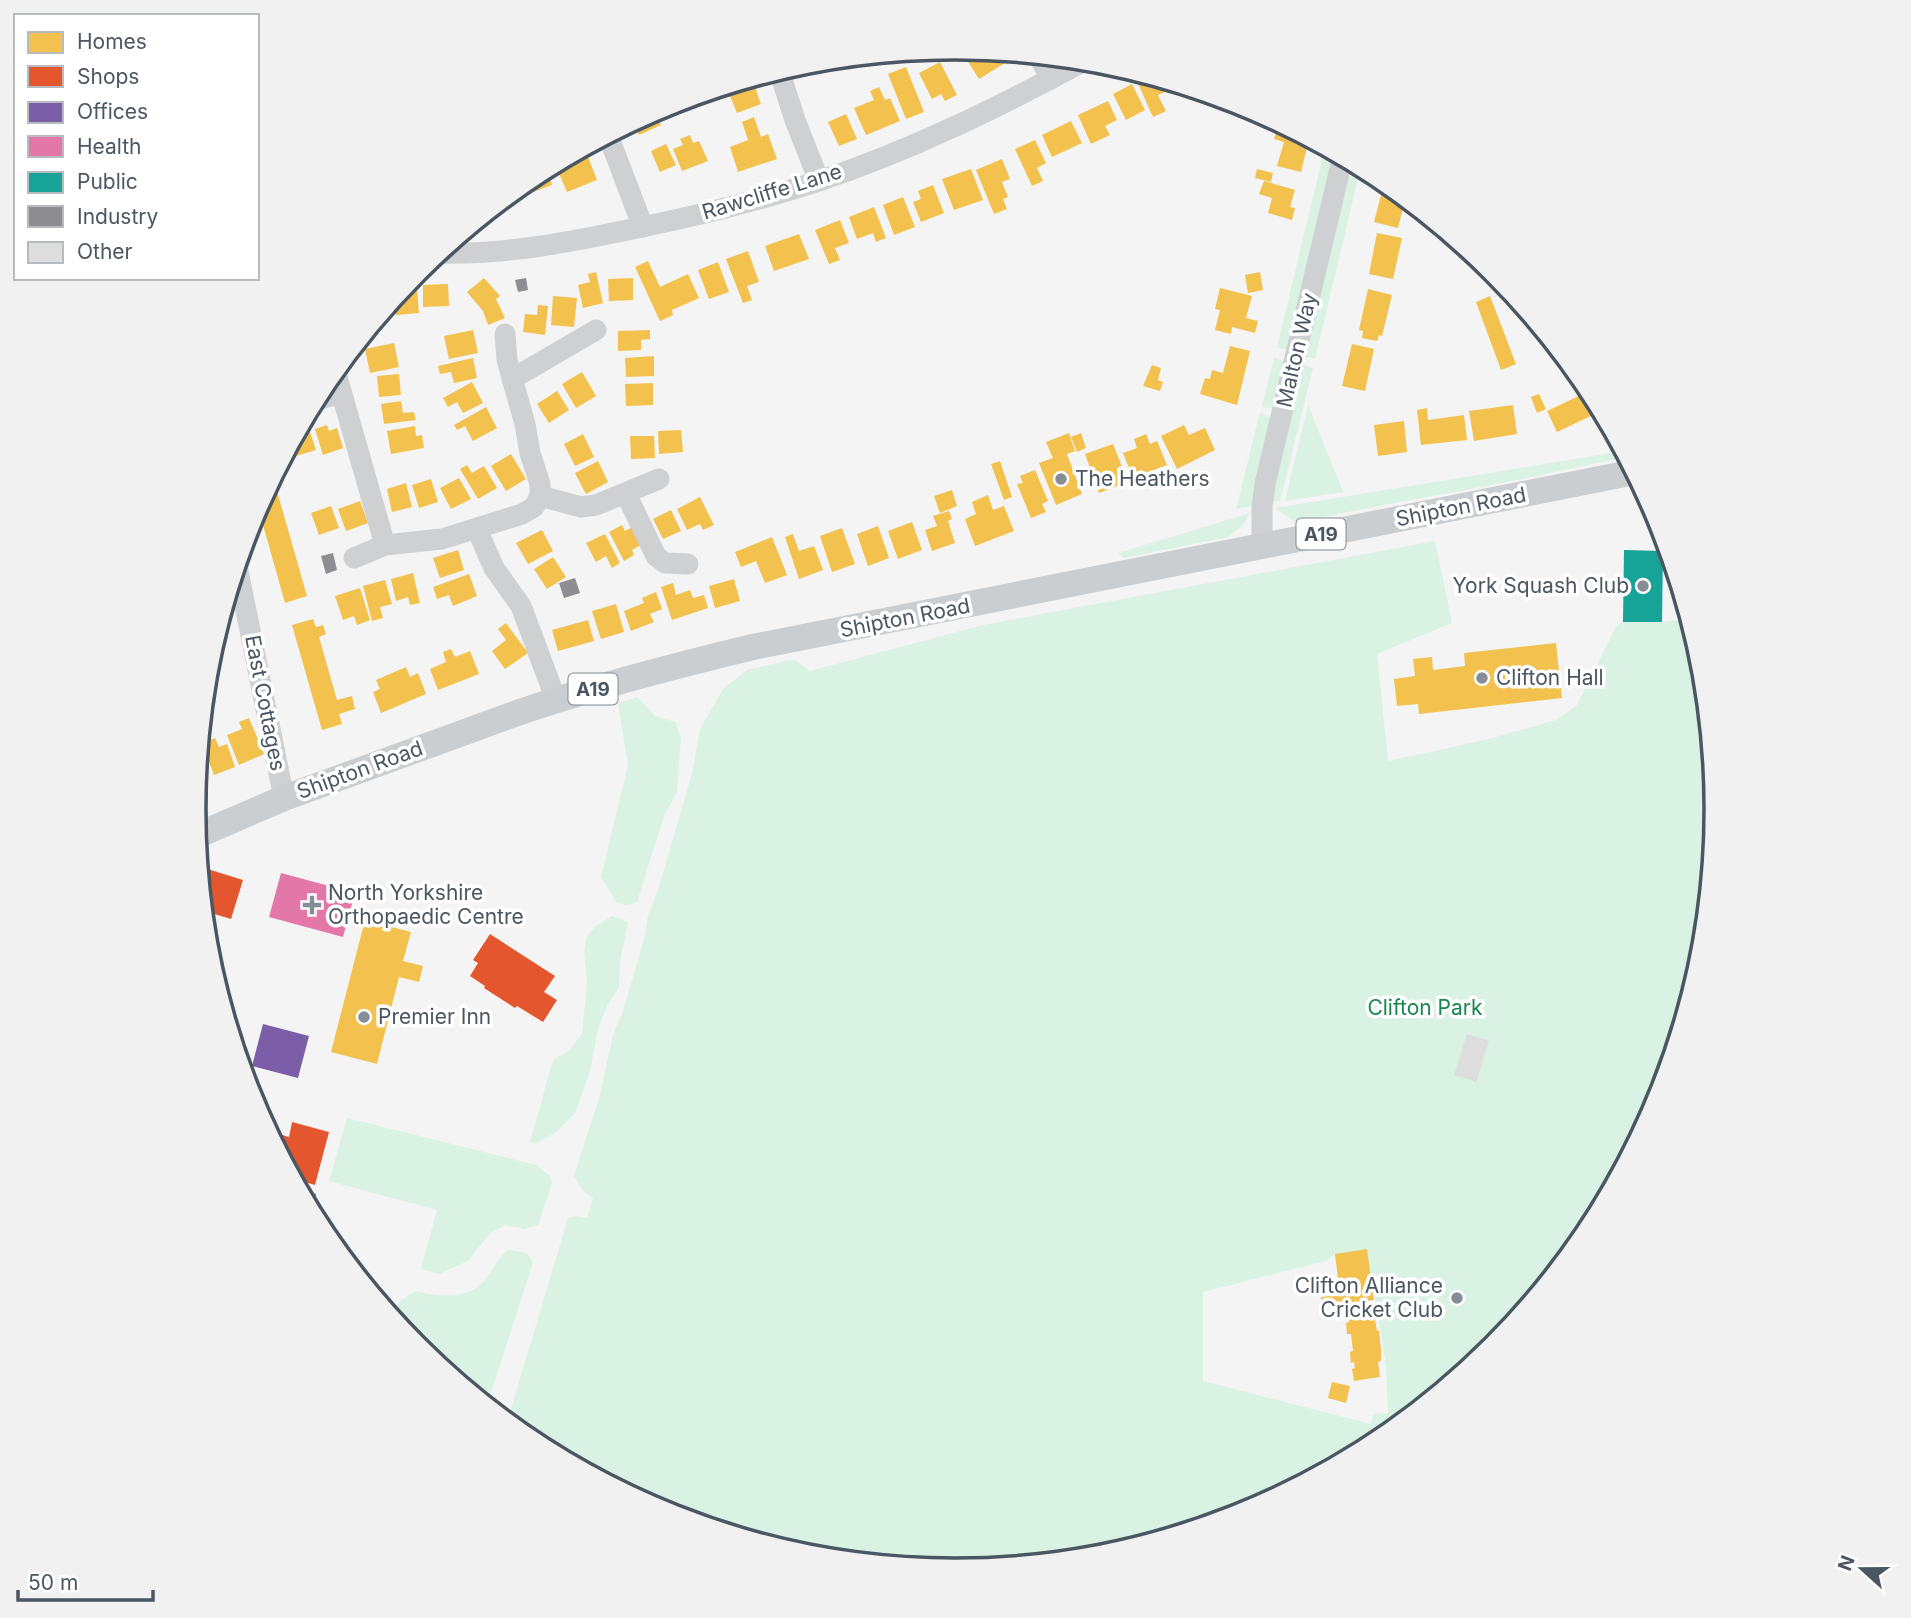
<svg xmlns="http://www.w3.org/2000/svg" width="1911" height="1618" font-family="Inter,sans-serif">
	<rect width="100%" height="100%" fill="#f4f4f4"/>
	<g fill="#d9f2e3" fill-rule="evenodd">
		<polygon points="1325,147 1336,153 1288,350 1277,347"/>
		<polygon points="1349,160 1361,166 1315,359 1303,356"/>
		<polygon points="1274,357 1286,363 1275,408 1262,407"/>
		<polygon points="1301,364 1313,368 1280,501 1271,502"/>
		<polygon points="1308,405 1343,492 1285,501"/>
		<polygon points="1260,412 1273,419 1252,506 1236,509"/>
		<polygon points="1624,451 1626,457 1507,482 1295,522 1275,508"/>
		<polygon points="1250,513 1243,525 1228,537 1124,558 1118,553"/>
		<path d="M1435,541L1452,623L1377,654L1388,761L1485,740L1556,720L1577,705L1617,625L1623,622H1662L1690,619L1703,661L1717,809L1703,958L1659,1101L1589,1233L1494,1348L1378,1443L1247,1513L1104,1556L955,1571L806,1556L664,1513L532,1442L507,1422L568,1218L576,1216L587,1218L593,1198L583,1191L574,1176L600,1095L613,1035L623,1011L645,936L648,915L658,890L692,774L700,729L723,689L747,670L794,659L810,671L983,625ZM1367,1250L1386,1365L1388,1413L1373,1414L1371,1424L1203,1381V1292L1326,1261L1335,1254Z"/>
		<polygon points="637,697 655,716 675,722 681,738 677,792 664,816 637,902 626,905 617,903 601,877 628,765 618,703"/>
		<polygon points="612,916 628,922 620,961 619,987 607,1006 598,1028 590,1071 575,1113 555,1133 535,1144 530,1142 553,1060 569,1051 582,1034 587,983 584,952 587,936 596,926"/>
		<polygon points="347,1118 536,1165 550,1176 552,1183 538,1225 524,1229 506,1225 490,1233 468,1261 439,1274 421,1269 437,1210 329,1181"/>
		<path d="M509,1250L527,1253L533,1262L487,1405L417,1347L406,1335L407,1332L394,1320L399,1302L415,1291C436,1296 463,1300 480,1285C492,1274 495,1259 509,1250Z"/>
	</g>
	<g fill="#f2c14e">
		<polygon points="968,48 1005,52 1010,60 979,79 965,57 971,53"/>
		<polygon points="940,62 957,95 945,101 941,94 932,99 919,73"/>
		<polygon points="906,67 924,112 906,119 888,74"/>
		<polygon points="1146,75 1178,86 1158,95 1166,111 1153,117 1136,79"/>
		<polygon points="1132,84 1145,110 1126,120 1113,94"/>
		<polygon points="755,87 761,104 737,113 730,96"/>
		<polygon points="879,87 885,100 890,98 900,121 866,135 854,108 874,100 870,91"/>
		<polygon points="1108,101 1117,120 1105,126 1110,135 1091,144 1078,115"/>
		<polygon points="654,110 661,125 639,135 633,122"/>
		<polygon points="846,114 857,139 839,146 828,122"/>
		<polygon points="754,117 761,137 768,134 777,159 738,172 730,147 748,140 742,122"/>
		<polygon points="1071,121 1082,143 1052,157 1042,135"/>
		<polygon points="1278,127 1288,129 1288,127 1309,139 1301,172 1277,166 1284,142 1274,139"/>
		<polygon points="690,135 693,143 699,141 708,161 682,171 673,149 683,145 680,139"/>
		<polygon points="1035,140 1046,163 1037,168 1043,181 1032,186 1015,149"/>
		<polygon points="666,144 676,165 660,172 651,151"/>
		<polygon points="587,154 597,180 567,192 556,166 564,163 566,168 581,162 579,157"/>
		<polygon points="1002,159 1010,179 1002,182 1008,197 1003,199 1007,209 994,214 976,170"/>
		<polygon points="546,168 552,185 517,198 514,190 533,175"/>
		<polygon points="971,169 983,200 954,210 942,179"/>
		<polygon points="1257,169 1273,173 1271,182 1255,178"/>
		<polygon points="1385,180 1411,202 1411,206 1404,204 1398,228 1374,222"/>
		<polygon points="1264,181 1295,190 1290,207 1295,208 1292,220 1268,213 1272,198 1259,194"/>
		<polygon points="933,185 944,213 921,222 913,202 921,199 918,191"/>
		<polygon points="903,197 915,227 894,235 883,205"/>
		<polygon points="874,207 886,238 876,242 873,233 857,239 849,217"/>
		<polygon points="840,220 849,243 835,248 840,260 829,264 815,230"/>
		<polygon points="1377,233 1402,238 1393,279 1369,274"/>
		<polygon points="799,234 809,259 774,271 765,246"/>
		<polygon points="748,251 759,282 747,286 752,300 743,303 726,259"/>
		<polygon points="648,261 660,287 688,274 699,298 672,310 673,315 660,321 635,267"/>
		<polygon points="718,262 729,292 709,299 698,270"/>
		<polygon points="596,272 603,303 583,308 578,285 590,282 588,274"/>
		<polygon points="1260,272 1263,290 1248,293 1245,275"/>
		<polygon points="484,278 500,296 496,299 505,318 488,325 483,311 467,292"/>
		<polygon points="633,278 633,300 609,301 608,279"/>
		<polygon points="448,284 449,306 423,307 423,285"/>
		<polygon points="1220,288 1252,296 1246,318 1258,321 1255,333 1232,327 1231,334 1215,330 1220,310 1215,309"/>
		<polygon points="417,289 419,313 396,315 394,298 400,290"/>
		<polygon points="1368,289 1392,295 1382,336 1379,335 1377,341 1362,338 1363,331 1359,330"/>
		<polygon points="553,296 577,298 574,327 551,325"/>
		<polygon points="1490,296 1516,364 1501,370 1476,302"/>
		<polygon points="538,305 548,306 545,335 523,332 525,314 537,315"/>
		<polygon points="473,330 478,353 449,359 444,336"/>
		<polygon points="650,330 650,339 641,340 641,350 618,351 618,331"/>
		<polygon points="394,343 399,367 370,373 365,349"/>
		<polygon points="1352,344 1374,349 1365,391 1342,386"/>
		<polygon points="1230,346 1250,351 1237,405 1200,394 1205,378 1210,379 1212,370 1223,373"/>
		<polygon points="654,356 654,376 626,377 625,358"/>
		<polygon points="473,358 477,378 454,383 451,372 440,374 438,366"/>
		<polygon points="1152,365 1161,368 1158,380 1163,382 1160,391 1143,386"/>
		<polygon points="582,372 596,396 576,408 562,384"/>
		<polygon points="399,374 401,395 379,397 377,376"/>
		<polygon points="472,382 483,403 463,413 457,402 448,407 443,398"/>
		<polygon points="653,383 653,405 626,406 625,384"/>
		<polygon points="557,391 569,410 549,423 537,404"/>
		<polygon points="1585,393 1595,414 1557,432 1547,411"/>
		<polygon points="1539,394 1546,409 1537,413 1531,397"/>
		<polygon points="401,401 403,413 414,412 416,420 384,424 381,404"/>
		<polygon points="1513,405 1517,434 1474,441 1469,411"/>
		<polygon points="486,407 497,428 473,441 465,426 457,430 454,425"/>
		<polygon points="1427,408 1428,420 1464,415 1467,440 1421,445 1417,410"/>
		<polygon points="1404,421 1407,452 1378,456 1374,425"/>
		<polygon points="327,425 329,431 337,428 343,448 323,455 315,429"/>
		<polygon points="1184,425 1189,435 1205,428 1215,450 1177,469 1161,436"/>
		<polygon points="415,426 416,436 422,435 424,448 391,454 387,431"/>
		<polygon points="309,429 316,450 296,456 292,443 297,432"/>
		<polygon points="681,430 683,452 659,454 658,431"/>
		<polygon points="1069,433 1075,451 1067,454 1082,494 1056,505 1039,463 1053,458 1046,442"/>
		<polygon points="1081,433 1086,448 1077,452 1071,437"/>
		<polygon points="583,434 594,457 575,466 564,444"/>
		<polygon points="1146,434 1150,444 1157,441 1167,465 1133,478 1123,453 1137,448 1134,439"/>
		<polygon points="630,436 654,436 655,458 631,459"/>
		<polygon points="1113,444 1128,482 1099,493 1085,454"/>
		<polygon points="511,454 526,479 506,491 491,466"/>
		<polygon points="598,461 608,482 586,494 575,473"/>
		<polygon points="1000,461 1012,497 1004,500 991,464"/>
		<polygon points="467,465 472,473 484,466 497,488 478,499 460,469"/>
		<polygon points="1035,470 1048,501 1042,504 1046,512 1031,518 1017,484 1023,483 1020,476"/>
		<polygon points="273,477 307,596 285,603 258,507"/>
		<polygon points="459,478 471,499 451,509 440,488"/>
		<polygon points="431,479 438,502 419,508 412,485"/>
		<polygon points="406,483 412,507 392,512 387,489"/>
		<polygon points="952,490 957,506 940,513 934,496"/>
		<polygon points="988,495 993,510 1004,506 1014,531 975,546 965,519 976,514 972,502"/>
		<polygon points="700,497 714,525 703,530 700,524 687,530 677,509"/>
		<polygon points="360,501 368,523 346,531 338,509"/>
		<polygon points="331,506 339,528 319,535 311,513"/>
		<polygon points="671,510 681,531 663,539 653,519"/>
		<polygon points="949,511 952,519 948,521 955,543 932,551 925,530 937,526 933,516"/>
		<polygon points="912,522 922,550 898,559 888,531"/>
		<polygon points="622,525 625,531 632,527 641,545 632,550 634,555 624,561 609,532"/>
		<polygon points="878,526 889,558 868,566 857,534"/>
		<polygon points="842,528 855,564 832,572 820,536"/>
		<polygon points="542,530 553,551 528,564 516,543"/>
		<polygon points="605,534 620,563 612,568 606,556 596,562 586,543"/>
		<polygon points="793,534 799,551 814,546 823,570 799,579 785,537"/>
		<polygon points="772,537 787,575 765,583 756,561 741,567 735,552"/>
		<polygon points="458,550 464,570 440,578 433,558"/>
		<polygon points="553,557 566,577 547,589 534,569"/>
		<polygon points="413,573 420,603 410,605 408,597 396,601 391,579"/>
		<polygon points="469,574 477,596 453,606 449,595 437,599 433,587"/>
		<polygon points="734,579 740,601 715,608 709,586"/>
		<polygon points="385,580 392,604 380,607 383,618 372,621 363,586"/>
		<polygon points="673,583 676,595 690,590 693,598 704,595 708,608 672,620 661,587"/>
		<polygon points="360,588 370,620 357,625 354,616 343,620 335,596"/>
		<polygon points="656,592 662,609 650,614 654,622 631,631 624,611 644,603 642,598"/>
		<polygon points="616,604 624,632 601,639 592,611"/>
		<polygon points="313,619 316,627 323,625 326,634 319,637 337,700 352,696 355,709 339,714 342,724 322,730 292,625"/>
		<polygon points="588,620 594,641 558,651 552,630"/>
		<polygon points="506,623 528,653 505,669 492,651 506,640 498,629"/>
		<polygon points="1556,643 1562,698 1419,714 1418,704 1397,706 1394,679 1415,676 1413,659 1432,657 1433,670 1465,666 1464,653"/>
		<polygon points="451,649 455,657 470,651 479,674 438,690 430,669 446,662 443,652"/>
		<polygon points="406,667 410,677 418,673 426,694 381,713 373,692 380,689 376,680"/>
		<polygon points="249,718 264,754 239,765 227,735 242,729 239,722"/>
		<polygon points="215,738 219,747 227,744 235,767 214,775 202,743"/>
		<polygon points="365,920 411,932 403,961 423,966 419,982 399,977 377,1064 331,1052"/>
		<polygon points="1367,1249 1374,1300 1323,1307 1321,1297 1340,1294 1335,1254"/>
		<polygon points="1371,1304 1373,1320 1375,1320 1377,1331 1379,1330 1381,1350 1381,1361 1378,1362 1380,1377 1354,1381 1352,1369 1355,1368 1354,1362 1351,1363 1350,1352 1353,1351 1351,1334 1347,1334 1346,1323 1349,1322 1348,1318 1345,1319 1344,1308"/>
		<polygon points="1332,1382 1350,1386 1346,1403 1328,1398"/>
	</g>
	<g fill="#e4572e">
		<polygon points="201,867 243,880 231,919 204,911"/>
		<polygon points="490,934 555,976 544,992 557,1000 543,1022 517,1006 515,1008 484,988 485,986 470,976 478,963 473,960"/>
		<polygon points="292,1122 329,1132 315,1185 294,1179 268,1131 289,1137"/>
	</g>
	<g fill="#7b5ea7">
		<polygon points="263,1024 309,1036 298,1078 252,1066"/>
		<polygon points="299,1189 316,1194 311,1212"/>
	</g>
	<polygon fill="#e377a8" points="281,873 355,893 343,937 269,917"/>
	<polygon fill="#17a398" points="1624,550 1663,551 1662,622 1623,622"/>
	<g fill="#8d8d92">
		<polygon points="526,278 528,290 518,292 515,280"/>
		<polygon points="333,553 337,570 326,574 321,556"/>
		<polygon points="575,578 580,593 564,598 559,583"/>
	</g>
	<polygon fill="#ddddde" points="1467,1034 1489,1041 1476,1082 1454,1075"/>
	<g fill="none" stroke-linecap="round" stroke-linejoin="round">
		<g stroke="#ced0d2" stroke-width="21">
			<polyline points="1038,55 1051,79"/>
			<polyline points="779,70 795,120 819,181"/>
			<polyline points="608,135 643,227"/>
			<path d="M438,253C505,255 571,242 637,228C697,216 757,201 816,182C910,151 999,107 1086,60"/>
			<polyline points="505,334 507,360 525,424 530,453 540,484 540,496"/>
			<polyline points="335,370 385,545"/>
			<polyline points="512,379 596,330"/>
			<polyline points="314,401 341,393"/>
			<polyline points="626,494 656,556 665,563 688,564"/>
			<polyline points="540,496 581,507 596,505 659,479"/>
			<polyline points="477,529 494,568 521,606 556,700"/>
			<polyline points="1262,545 1262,507 1265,484 1343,156"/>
			<polyline points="354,558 385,545 442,539 522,514 534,507 540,496"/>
			<polyline points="237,566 284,798"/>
		</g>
		<path stroke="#caced1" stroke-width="26" d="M196,836L284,798L520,712C596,686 674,666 753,647L1635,472"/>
	</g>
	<g fill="#868d94" stroke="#fff" stroke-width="2.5">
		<circle cx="1061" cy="479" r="7"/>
		<circle cx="1643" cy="586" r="7"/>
		<circle cx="1482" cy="678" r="7"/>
		<path d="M308.5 894.5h7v7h7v7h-7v7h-7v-7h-7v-7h7z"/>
		<circle cx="364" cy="1017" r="7"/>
		<circle cx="1457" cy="1298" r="7"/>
	</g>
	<g text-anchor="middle" stroke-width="7" stroke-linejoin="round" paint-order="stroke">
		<g fill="#fff" stroke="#808990" stroke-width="2">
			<rect x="1296.5" y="518.5" width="49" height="31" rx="5"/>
			<rect x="568.5" y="673.5" width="49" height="31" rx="5"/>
		</g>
		<g font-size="19" font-weight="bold" fill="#4a5661">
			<text x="1321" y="541">A19</text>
			<text x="593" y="696">A19</text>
		</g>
		<g font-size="21" fill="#4a5661" stroke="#fff">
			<text transform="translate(772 192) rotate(-17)" y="7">Rawcliffe Lane</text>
			<text transform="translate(1297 350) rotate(-77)" y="7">Malton Way</text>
			<text transform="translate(1461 507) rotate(-11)" y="7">Shipton Road</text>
			<text transform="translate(905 618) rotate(-11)" y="7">Shipton Road</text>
			<text transform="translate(265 703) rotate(79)" y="7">East Cottages</text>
			<text transform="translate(360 770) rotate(-20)" y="7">Shipton Road</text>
		</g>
		<g font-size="21" fill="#4a5661" stroke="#fff" text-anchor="start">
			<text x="1075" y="486">The Heathers</text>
			<text x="1629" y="593" text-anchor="end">York Squash Club</text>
			<text x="1496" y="685">Clifton Hall</text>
			<text x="328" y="900">North Yorkshire<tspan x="328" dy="24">Orthopaedic Centre</tspan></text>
			<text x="378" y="1024">Premier Inn</text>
			<text x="1443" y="1293" text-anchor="end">Clifton Alliance<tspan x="1443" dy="24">Cricket Club</tspan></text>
		</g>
		<g font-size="21" fill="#17864f" stroke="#fff">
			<text x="1425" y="1015">Clifton Park</text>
		</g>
	</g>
	<path d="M0 0H1911V1618H0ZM206 809a749 749 0 1 1 1498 0a749 749 0 1 1-1498 0Z" fill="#f1f1f2" fill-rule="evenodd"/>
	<path fill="none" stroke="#4a5661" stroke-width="3.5" d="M206 809a749 749 0 1 1 1498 0a749 749 0 1 1-1498 0Z"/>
	<rect x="14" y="14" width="245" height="266" fill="#ffffff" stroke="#b7bbc0" stroke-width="2"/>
	<rect x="28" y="32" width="35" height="21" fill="#f2c14e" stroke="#b7bbc0" stroke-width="2"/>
	<text x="77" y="49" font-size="21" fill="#4a5661">Homes</text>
	<rect x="28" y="66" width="35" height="21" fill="#e4572e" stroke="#b7bbc0" stroke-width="2"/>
	<text x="77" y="84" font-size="21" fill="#4a5661">Shops</text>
	<rect x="28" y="102" width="35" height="21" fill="#7b5ea7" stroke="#b7bbc0" stroke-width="2"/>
	<text x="77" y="119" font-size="21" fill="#4a5661">Offices</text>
	<rect x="28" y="136" width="35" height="21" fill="#e377a8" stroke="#b7bbc0" stroke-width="2"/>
	<text x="77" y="154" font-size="21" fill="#4a5661">Health</text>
	<rect x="28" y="172" width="35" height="21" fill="#17a398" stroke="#b7bbc0" stroke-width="2"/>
	<text x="77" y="189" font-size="21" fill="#4a5661">Public</text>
	<rect x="28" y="206" width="35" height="21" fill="#8d8d92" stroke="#b7bbc0" stroke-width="2"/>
	<text x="77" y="224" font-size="21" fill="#4a5661">Industry</text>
	<rect x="28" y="242" width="35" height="21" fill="#ddddde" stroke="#b7bbc0" stroke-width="2"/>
	<text x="77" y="259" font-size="21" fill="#4a5661">Other</text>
	<g transform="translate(1862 1569) rotate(291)" stroke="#ffffff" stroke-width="5" paint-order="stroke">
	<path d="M0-5L12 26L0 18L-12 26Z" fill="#4a5661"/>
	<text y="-10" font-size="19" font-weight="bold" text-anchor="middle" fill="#4a5661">N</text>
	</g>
	<path d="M18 1590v10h135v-10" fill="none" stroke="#4a5661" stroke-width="3.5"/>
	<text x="28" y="1590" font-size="21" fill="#4a5661" stroke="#ffffff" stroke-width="5" paint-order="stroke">50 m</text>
</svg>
